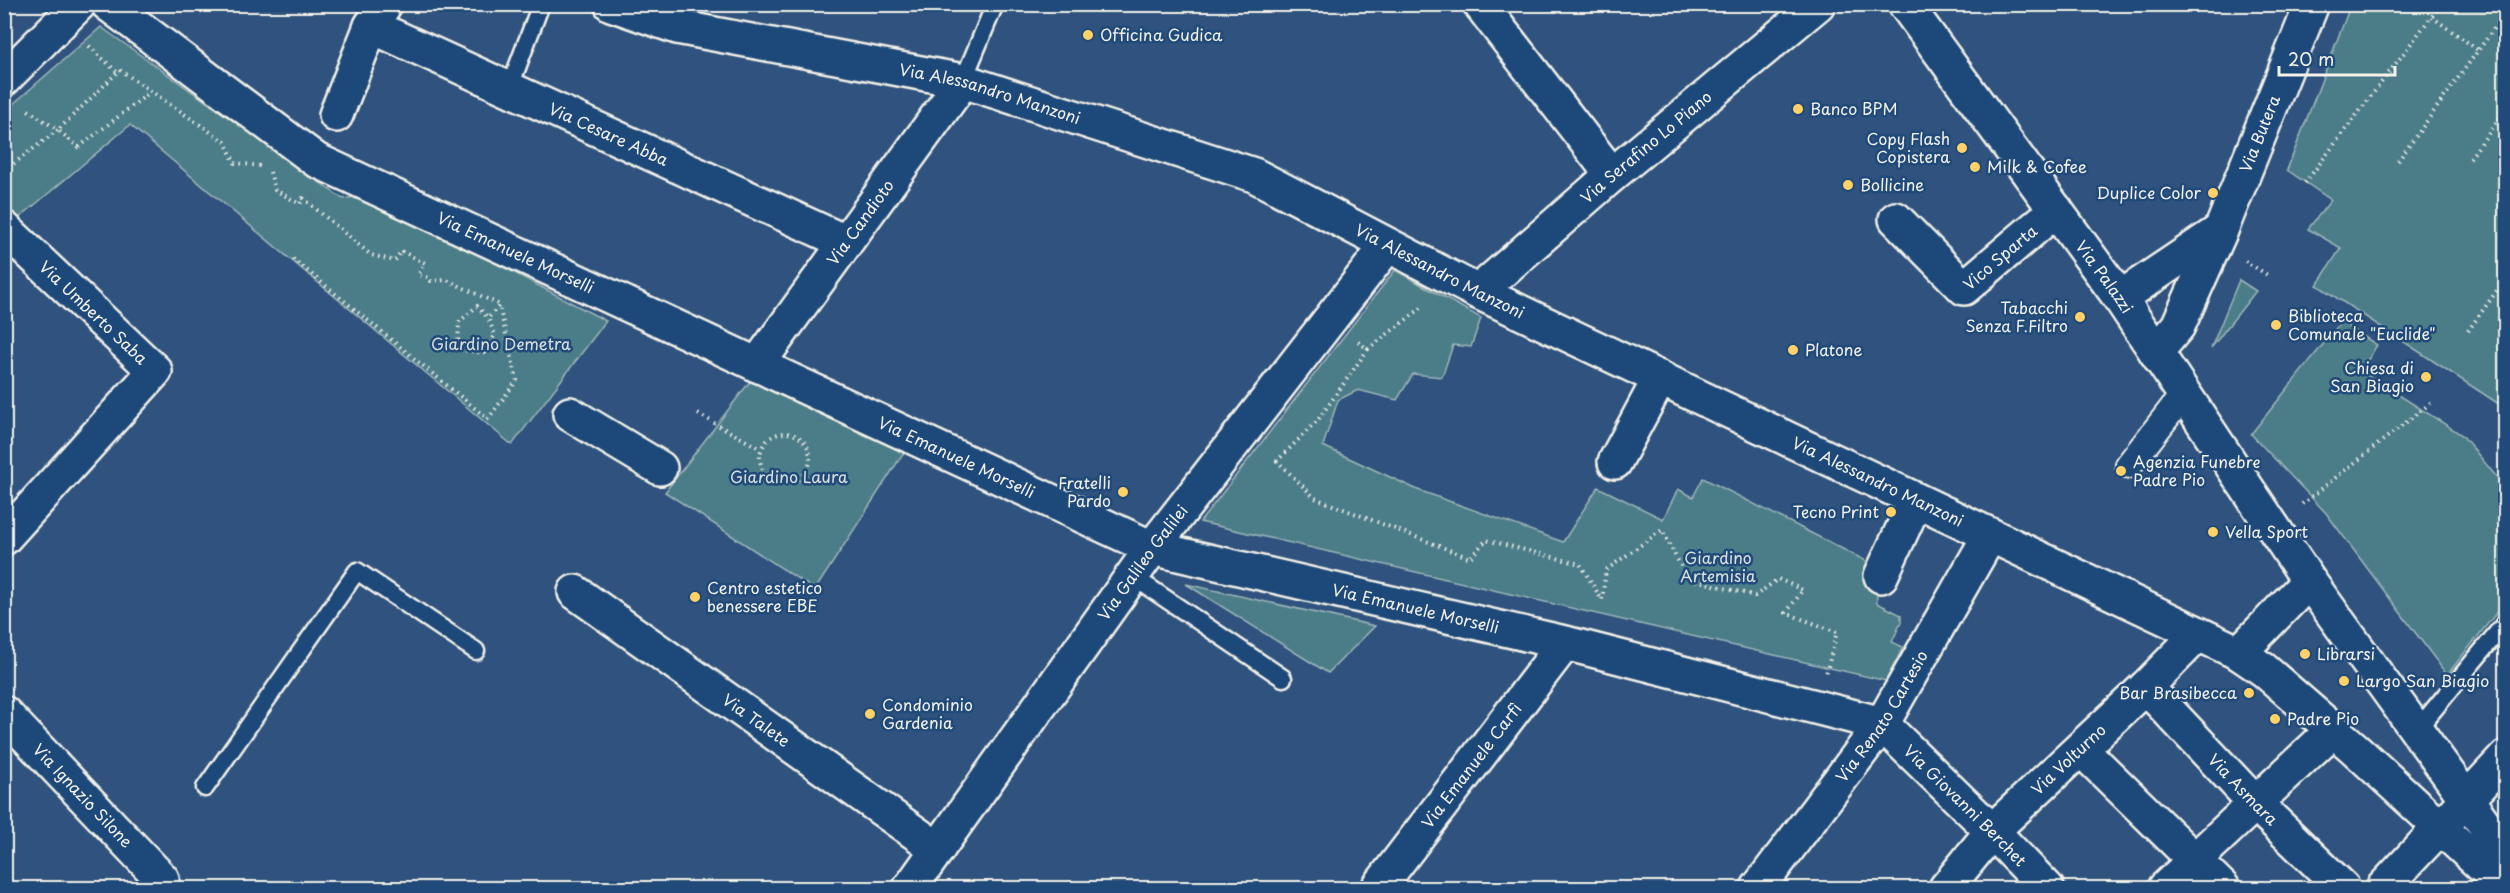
<svg xmlns="http://www.w3.org/2000/svg" width="2510" height="893" font-family="'Playpen Sans',sans-serif">
	<rect width="100%" height="100%" fill="#2f537e"/>
	<filter id="ink" filterUnits="userSpaceOnUse"><feTurbulence type="fractalNoise" baseFrequency=".0167" numOctaves="2"/><feDisplacementMap in="SourceGraphic" scale="12" xChannelSelector="R" yChannelSelector="G"/><feConvolveMatrix kernelMatrix="1 2 1 2 8 2 1 2 1" color-interpolation-filters="sRGB"/></filter>
	<g filter="url(#ink)">
		<g fill="#4c7d89" stroke="#a0b7b8" stroke-width="1.5">
			<polygon points="2351,4 2505,5 2505,408 2317,285 2341,248 2308,229 2331,200 2287,170"/>
			<polygon points="101,27 343,199 366,195 606,321 512,445 130,125 19,218 5,206 4,112"/>
			<polygon points="1395,270 1481,318 1471,347 1453,345 1442,377 1413,374 1397,400 1358,390 1338,400 1323,446 1418,490 1563,542 1598,487 1663,519 1678,489 1693,497 1703,478 1876,566 1877,603 1901,615 1901,622 1892,642 1903,647 1886,681 1200,522"/>
			<polygon points="2239,280 2256,291 2211,348"/>
			<polygon points="2341,322 2377,345 2361,371 2462,435 2505,487 2505,602 2447,675 2326,513 2251,434"/>
			<polygon points="758,371 908,446 815,590 665,492"/>
			<polygon points="1186,584 1375,626 1328,673"/>
		</g>
		<g fill="none" stroke-linecap="round" stroke-linejoin="round">
			<g stroke="#f4f1e8" stroke-width="21">
				<g id="service">
					<polyline points="963,81 995,4"/>
					<polyline points="509,89 541,4"/>
					<polyline points="1132,576 1283,678"/>
					<polyline points="2416,731 2506,622"/>
					<polyline points="205,788 357,571 476,651"/>
				</g>
			</g>
			<g stroke="#f4f1e8" stroke-width="30">
				<polyline id="pedestrian" points="2129,465 2184,394"/>
			</g>
			<g stroke="#f4f1e8" stroke-width="38">
				<g id="minor">
					<path id="s1" d="M108,4L316,160L1152,548L1565,643L1882,724L1992,831L2047,888"/>
					<polyline points="1480,4 1612,175"/>
					<path id="s2" d="M371,26L845,242"/>
					<polyline points="4,79 79,4"/>
					<polyline points="336,115 371,26 385,4"/>
					<path id="s3" d="M1896,219L1964,288L2056,210"/>
					<path id="s4" d="M4,228L155,371L4,538"/>
					<path id="s5" d="M1478,292L1612,175L1818,4"/>
					<path id="s6" d="M757,365L963,81"/>
					<polyline points="570,414 660,468"/>
					<polyline points="1615,462 1660,378"/>
					<polyline points="1881,576 1916,500"/>
					<path id="s7" d="M575,592L938,849"/>
					<path id="s8" d="M2146,687L2255,803L2343,888"/>
					<path id="s9" d="M4,713L162,879"/>
					<polyline points="2081,749 2223,888"/>
					<path id="s10" d="M910,888L1152,548L1387,246"/>
					<path id="s11" d="M1378,888L1565,643"/>
					<path id="s12" d="M1758,888L1882,724L1990,535"/>
					<path id="s13" d="M1946,888L1992,831L2146,687L2198,634"/>
					<polyline points="2165,888 2333,730"/>
					<polyline points="2383,888 2506,757"/>
				</g>
			</g>
			<g stroke="#f4f1e8" stroke-width="38">
				<g id="tertiary">
					<path id="s14" d="M611,4L677,27L963,81L1254,175L1478,292L2239,653L2264,670L2354,748L2506,888"/>
					<path id="s15" d="M1905,4L2120,298L2309,581L2506,854"/>
					<polyline points="2120,298 2221,230"/>
					<path id="s16" d="M2156,352L2178,326L2221,230L2312,4"/>
					<polyline points="2239,653 2309,581"/>
				</g>
			</g>
			<g stroke="#f4f1e8" stroke-width="4" stroke-dasharray="1.5 4.5" stroke-linecap="butt">
				<polyline points="2432,17 2478,50"/>
				<polyline points="89,46 117,72"/>
				<polyline points="79,147 149,93"/>
				<polyline points="79,148 58,130 120,70 225,142 235,163 261,166"/>
				<polyline points="2470,158 2506,110"/>
				<polyline points="2398,161 2506,12"/>
				<polyline points="4,171 58,130 25,108"/>
				<polyline points="270,172 275,190 300,204 305,194"/>
				<polyline points="2305,183 2441,4"/>
				<polyline points="303,198 371,255 395,261 401,251 425,263 418,275 428,277 431,281 447,280 500,305 488,318 495,335 484,353 458,349 459,322 477,306 488,318"/>
				<polyline points="293,259 488,419 517,380 500,310"/>
				<polyline points="2245,261 2269,276"/>
				<polyline points="2468,331 2506,278"/>
				<polyline points="1358,342 1368,349 1424,306"/>
				<polyline points="1368,349 1318,420 1277,461 1315,498 1470,558 1486,540 1580,564 1602,600 1606,570 1662,530 1687,578 1755,596 1778,579 1803,590 1786,613 1837,632 1826,674"/>
				<polyline points="698,414 761,449"/>
				<circle cx="785" cy="458" r="25"/>
				<polyline points="2302,504 2432,402"/>
			</g>
			<use href="#service" stroke="#1f4a7a" stroke-width="16"/>
			<use href="#pedestrian" stroke="#1f4a7a" stroke-width="26"/>
			<use href="#minor" stroke="#1f4a7a" stroke-width="33"/>
			<use href="#tertiary" stroke="#1f4a7a" stroke-width="33"/>
		</g>
	</g>
	<g fill="#ffd166" stroke="#1f4a7a" stroke-width="2">
		<circle cx="1088" cy="35" r="6"/>
		<circle cx="1798" cy="109" r="6"/>
		<circle cx="1962" cy="148" r="6"/>
		<circle cx="1975" cy="167" r="6"/>
		<circle cx="1848" cy="185" r="6"/>
		<circle cx="2213" cy="193" r="6"/>
		<circle cx="2080" cy="317" r="6"/>
		<circle cx="2276" cy="325" r="6"/>
		<circle cx="1793" cy="350" r="6"/>
		<circle cx="2426" cy="377" r="6"/>
		<circle cx="2121" cy="471" r="6"/>
		<circle cx="1123" cy="492" r="6"/>
		<circle cx="1891" cy="512" r="6"/>
		<circle cx="2213" cy="532" r="6"/>
		<circle cx="695" cy="597" r="6"/>
		<circle cx="2305" cy="654" r="6"/>
		<circle cx="2344" cy="681" r="6"/>
		<circle cx="2249" cy="693" r="6"/>
		<circle cx="870" cy="714" r="6"/>
		<circle cx="2275" cy="719" r="6"/>
	</g>
	<g text-anchor="middle" stroke-width="5" stroke-linejoin="round" paint-order="stroke">
		<g font-size="16" fill="#f4f1e8" stroke="#1f4a7a" text-anchor="start">
			<text x="1100" y="41">Officina Gudica</text>
			<text x="1810" y="115">Banco BPM</text>
			<text x="1950" y="145" text-anchor="end">Copy Flash<tspan x="1950" dy="18">Copistera</tspan></text>
			<text x="1987" y="173">Milk &amp; Cofee</text>
			<text x="1860" y="191">Bollicine</text>
			<text x="2201" y="199" text-anchor="end">Duplice Color</text>
			<text x="2068" y="314" text-anchor="end">Tabacchi<tspan x="2068" dy="18">Senza F.Filtro</tspan></text>
			<text x="2288" y="322">Biblioteca<tspan x="2288" dy="18">Comunale "Euclide"</tspan></text>
			<text x="1805" y="356">Platone</text>
			<text x="2414" y="374" text-anchor="end">Chiesa di<tspan x="2414" dy="18">San Biagio</tspan></text>
			<text x="2133" y="468">Agenzia Funebre<tspan x="2133" dy="18">Padre Pio</tspan></text>
			<text x="1111" y="489" text-anchor="end">Fratelli<tspan x="1111" dy="18">Pardo</tspan></text>
			<text x="1879" y="518" text-anchor="end">Tecno Print</text>
			<text x="2225" y="538">Vella Sport</text>
			<text x="707" y="594">Centro estetico<tspan x="707" dy="18">benessere EBE</tspan></text>
			<text x="2317" y="660">Librarsi</text>
			<text x="2356" y="687">Largo San Biagio</text>
			<text x="2237" y="699" text-anchor="end">Bar Brasibecca</text>
			<text x="882" y="711">Condominio<tspan x="882" dy="18">Gardenia</tspan></text>
			<text x="2287" y="725">Padre Pio</text>
		</g>
		<g font-size="16" fill="#f4f1e8" stroke="#1f4a7a">
			<text dy="6" stroke="none"><textPath href="#s14" startOffset="390">Via Alessandro Manzoni</textPath></text>
			<text dy="6" stroke="none"><textPath href="#s2" startOffset="261">Via Cesare Abba</textPath></text>
			<text dy="6" stroke="none"><textPath href="#s16" startOffset="243">Via Butera</textPath></text>
			<text dy="6" stroke="none"><textPath href="#s5" startOffset="222">Via Serafino Lo Piano</textPath></text>
			<text dy="6" stroke="none"><textPath href="#s6" startOffset="176">Via Candioto</textPath></text>
			<text dy="6" stroke="none"><textPath href="#s1" startOffset="480">Via Emanuele Morselli</textPath></text>
			<text dy="6" stroke="none"><textPath href="#s3" startOffset="144">Vico Sparta</textPath></text>
			<text dy="6" stroke="none"><textPath href="#s14" startOffset="876">Via Alessandro Manzoni</textPath></text>
			<text dy="6" stroke="none"><textPath href="#s15" startOffset="338">Via Palazzi</textPath></text>
			<text dy="6" stroke="none"><textPath href="#s4" startOffset="123">Via Umberto Saba</textPath></text>
			<text dy="6" stroke="none"><textPath href="#s1" startOffset="966">Via Emanuele Morselli</textPath></text>
			<text dy="6" stroke="none"><textPath href="#s14" startOffset="1362">Via Alessandro Manzoni</textPath></text>
			<text dy="6" stroke="none"><textPath href="#s10" startOffset="400">Via Galileo Galilei</textPath></text>
			<text dy="6" stroke="none"><textPath href="#s1" startOffset="1452">Via Emanuele Morselli</textPath></text>
			<text dy="6" stroke="none"><textPath href="#s12" startOffset="212">Via Renato Cartesio</textPath></text>
			<text dy="6" stroke="none"><textPath href="#s7" startOffset="222">Via Talete</textPath></text>
			<text dy="6" stroke="none"><textPath href="#s13" startOffset="178">Via Volturno</textPath></text>
			<text dy="6" stroke="none"><textPath href="#s11" startOffset="154">Via Emanuele Carfì</textPath></text>
			<text dy="6" stroke="none"><textPath href="#s8" startOffset="141">Via Asmara</textPath></text>
			<text dy="6" stroke="none"><textPath href="#s9" startOffset="114">Via Ignazio Silone</textPath></text>
			<text dy="6" stroke="none"><textPath href="#s1" startOffset="2049">Via Giovanni Berchet</textPath></text>
		</g>
		<g font-size="16" fill="#dbe0da" stroke="#1f4a7a">
			<text x="501" y="350">Giardino Demetra</text>
			<text x="789" y="483">Giardino Laura</text>
			<text x="1718" y="564">Giardino<tspan x="1718" dy="18">Artemisia</tspan></text>
		</g>
	</g>
	<rect width="2510" height="893" fill="none" stroke="#1f4a7a" stroke-width="24"/>
	<rect x="12" y="12" width="2486" height="869" fill="none" stroke="#f4f1e8" stroke-width="2" filter="url(#ink)"/>
	<path d="M2279 66v9h116v-9" fill="none" stroke="#f4f1e8" stroke-width="3"/>
	<text x="2288" y="66" font-size="18" fill="#f4f1e8" stroke="#1f4a7a" stroke-width="4.5" paint-order="stroke">20 m</text>
</svg>
